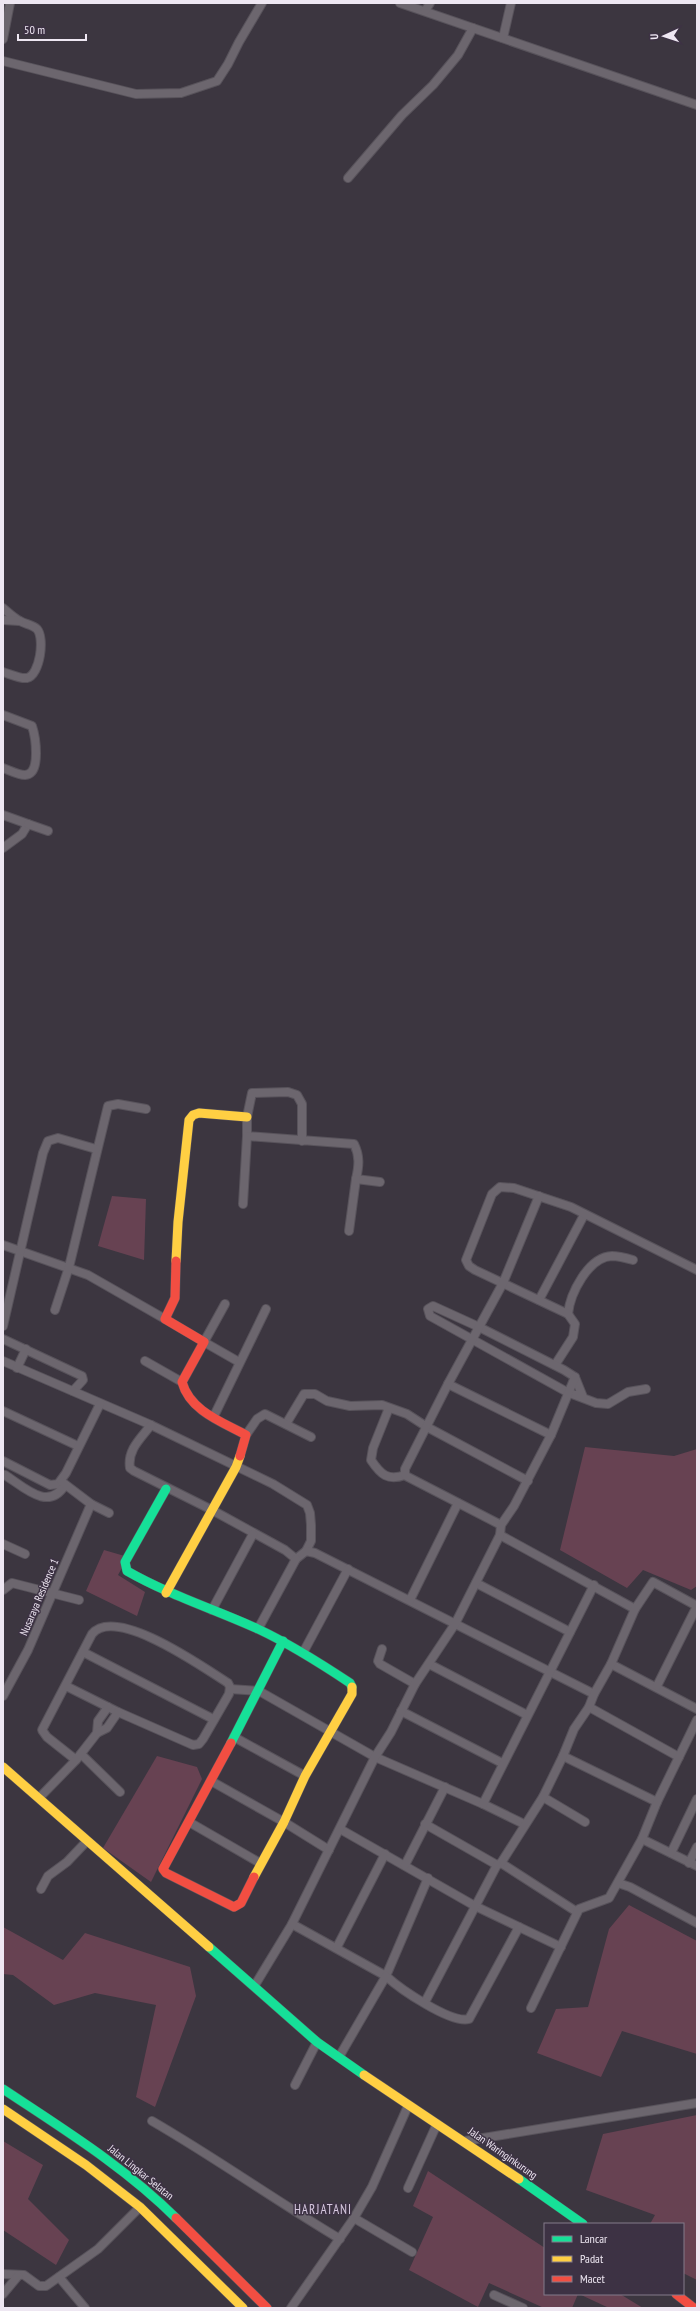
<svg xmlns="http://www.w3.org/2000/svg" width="700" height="2311" font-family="'PT Sans Narrow',sans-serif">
	<rect width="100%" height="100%" fill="#3c3640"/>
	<g fill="#674252">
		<polygon points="112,1196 146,1199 144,1260 98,1246"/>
		<polygon points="585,1447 674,1456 697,1449 697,1586 691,1590 643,1570 627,1588 560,1550"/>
		<polygon points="104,1550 128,1557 118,1575 145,1592 137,1616 86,1591"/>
		<polygon points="157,1756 197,1767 202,1779 151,1882 103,1848"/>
		<polygon points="629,1905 697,1941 697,2054 622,2031 601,2077 537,2053 556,2009 588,2007 609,1929"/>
		<polygon points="3,1927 63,1960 85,1933 190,1967 196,1996 155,2107 136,2097 156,2005 95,1993 54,2005 13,1975 3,1974"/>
		<polygon points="697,2115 697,2280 683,2273 683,2224 650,2224 655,2215 586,2190 603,2134"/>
		<polygon points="3,2141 43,2165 28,2199 69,2240 56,2265 3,2230"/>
		<polygon points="428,2171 545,2248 545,2294 578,2294 572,2308 544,2308 489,2283 478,2307 409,2270 433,2217 413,2206"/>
		<polygon points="579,2294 620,2294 643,2308 609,2308"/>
	</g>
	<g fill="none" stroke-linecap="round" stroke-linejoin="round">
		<g stroke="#58535b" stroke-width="10">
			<g id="street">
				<polyline points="400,3 697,105"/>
				<polyline points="425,11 430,3"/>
				<polyline points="503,38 511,3"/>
				<polyline points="3,39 10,3"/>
				<polyline points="3,61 136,94 181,93 217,81 228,64 239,42 262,3"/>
				<polyline points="348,178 402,115 433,85 458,55 473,28"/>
				<path d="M3,608C9,613 14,618 20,621C25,624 33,625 37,629C45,638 40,675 27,678C20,679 10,674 3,672"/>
				<polyline points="3,620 19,621"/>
				<path d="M3,715L32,726C35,735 42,774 25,775C18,775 9,770 3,768"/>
				<polyline points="3,815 28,824 22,834 3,848"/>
				<polyline points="28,824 48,831"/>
				<path d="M302,1141V1104L297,1095L288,1092L252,1093L247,1117V1136L354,1144C360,1156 359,1166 356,1179L380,1182"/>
				<polyline points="243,1204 247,1136"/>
				<polyline points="349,1231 356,1179"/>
				<polyline points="3,1245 88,1275 165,1319"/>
				<polyline points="539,1300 584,1215"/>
				<polyline points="225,1304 204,1342 239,1362"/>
				<polyline points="55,1310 69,1267 108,1106 118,1104 146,1109"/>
				<path d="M568,1314C570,1294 588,1257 612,1256C619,1256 626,1258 633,1260"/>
				<polyline points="3,1326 43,1153 48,1141 58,1138 96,1149"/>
				<polyline points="3,1339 82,1376 83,1380 73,1391"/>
				<polyline points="3,1361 151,1425 273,1484 307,1505 310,1513 311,1525 311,1541 306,1551"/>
				<polyline points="145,1361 182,1382"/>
				<polyline points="555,1365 573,1337 575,1324 568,1314 475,1270 469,1266 466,1260 492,1194 500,1187 514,1188 571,1207 697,1270"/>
				<polyline points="17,1368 26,1349"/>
				<polyline points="448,1384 551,1435"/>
				<polyline points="583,1397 575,1377 564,1370 479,1327 433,1306 428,1309 430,1316 567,1392 596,1403 608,1404 628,1392 646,1389"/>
				<path d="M389,1408L373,1448L371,1460C381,1475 388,1481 405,1475"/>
				<polyline points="3,1411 78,1446"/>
				<polyline points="214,1416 266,1309"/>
				<polyline points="286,1424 304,1394 315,1394 327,1401 350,1406 382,1405 407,1414 427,1427 528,1481"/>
				<path d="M151,1425C141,1438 127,1450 130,1468L134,1471L212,1510L285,1550L296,1559L306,1551L315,1553L594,1694"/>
				<polyline points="246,1435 257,1419 265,1414 311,1437"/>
				<polyline points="3,1461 50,1485 58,1484 66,1473 100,1404"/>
				<path d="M5,1475C24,1487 48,1512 65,1485"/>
				<polyline points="62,1482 91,1504 109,1513"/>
				<polyline points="501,1525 408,1477 405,1475 405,1469 448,1384 503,1283 539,1196"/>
				<polyline points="500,1535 635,1609"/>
				<polyline points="3,1544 25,1554"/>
				<polyline points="476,1583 570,1632"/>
				<polyline points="3,1590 12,1583 79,1600"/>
				<polyline points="410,1600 458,1503"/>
				<polyline points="212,1610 253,1534"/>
				<polyline points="258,1629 296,1559"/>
				<polyline points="382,1649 378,1661 380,1664 415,1684"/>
				<polyline points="304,1651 348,1569"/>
				<polyline points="83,1652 213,1719"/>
				<polyline points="429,1664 527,1715"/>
				<polyline points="611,1664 697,1709"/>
				<path d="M66,1686L118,1712L193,1745L199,1744L203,1739L229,1694L230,1687L228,1683C204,1668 116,1605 92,1634L42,1730L47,1737L76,1760"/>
				<polyline points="230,1689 259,1691 375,1757 483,1804 524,1824"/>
				<polyline points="3,1696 28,1650 91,1504"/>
				<polyline points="589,1707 679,1757"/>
				<polyline points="401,1711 502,1763"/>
				<polyline points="97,1733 98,1721 108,1707"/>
				<polyline points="234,1737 305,1776"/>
				<polyline points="81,1754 120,1792"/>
				<polyline points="563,1756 657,1802"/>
				<polyline points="211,1781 284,1822 329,1850"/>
				<polyline points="543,1797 585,1822"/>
				<polyline points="39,1798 76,1760 97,1733 107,1728 118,1712"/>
				<polyline points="483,1804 594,1585"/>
				<polyline points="189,1822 260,1863"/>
				<polyline points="425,1824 497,1865 501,1863 577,1912"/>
				<polyline points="340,1829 475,1906 561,1947"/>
				<polyline points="642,1839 697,1866"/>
				<polyline points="671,1853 697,1799"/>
				<polyline points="501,1863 543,1797 563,1756 574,1729 589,1707 594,1694 611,1664 635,1609 653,1582 697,1606 657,1686"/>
				<polyline points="689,1863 697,1847"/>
				<polyline points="405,1865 445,1787"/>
				<polyline points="618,1883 630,1887 697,1923"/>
				<polyline points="41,1889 48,1876 67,1862 86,1842"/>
				<polyline points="292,1924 386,1976 428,1878"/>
				<polyline points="337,1947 385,1854"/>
				<polyline points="255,1985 292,1924 375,1757 391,1732 415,1684 455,1624 500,1535 501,1525 514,1506 551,1435 575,1377"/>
				<polyline points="425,2002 497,1865"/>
				<polyline points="531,2008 579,1909 609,1898 642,1839 657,1802 697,1720"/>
				<path d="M339,2057L386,1976C400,1989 451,2024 469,2019L519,1927"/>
				<polyline points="295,2085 317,2042"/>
				<path d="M152,2121C216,2158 276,2201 340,2239"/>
				<polyline points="465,2141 697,2103"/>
				<polyline points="408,2188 437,2124"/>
				<polyline points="354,2218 412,2252"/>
				<polyline points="3,2274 24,2275 39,2286 46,2286 98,2249 140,2207"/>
				<polyline points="59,2277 85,2308"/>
				<polyline points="3,2294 18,2276"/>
				<polyline points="494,2295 523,2308"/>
				<polyline points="291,2308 354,2218 372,2187 408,2106"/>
			</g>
		</g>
		<g stroke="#58535b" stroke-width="10">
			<g id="fast">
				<path d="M166,1489L125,1562L127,1571C169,1595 214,1609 258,1629C290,1644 320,1663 350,1683L352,1687"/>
				<polyline points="231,1743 283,1641"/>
				<polyline points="209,1947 317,2042 364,2075"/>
				<path d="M3,2089C63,2129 125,2167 176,2218"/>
				<polyline points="519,2179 583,2224"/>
			</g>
		</g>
		<g stroke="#58535b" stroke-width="10">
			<g id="slow">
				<polyline points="176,1261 178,1222 189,1120 193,1115 199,1113 247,1117"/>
				<polyline points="166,1593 236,1467 240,1456"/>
				<polyline points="3,1767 209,1947"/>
				<polyline points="254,1877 284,1822 305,1776 352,1694 352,1687"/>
				<polyline points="364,2075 519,2179"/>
				<polyline points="3,2109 86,2165 140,2207 243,2308"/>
			</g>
		</g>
		<g stroke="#58535b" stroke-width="10">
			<g id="jam">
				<path d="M176,1261L175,1298L165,1319L204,1342L182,1382C190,1411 222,1422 246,1435L240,1456"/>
				<polyline points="231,1743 163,1869 166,1873 234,1907 241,1903 254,1877"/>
				<polyline points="176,2218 267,2308"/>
				<polyline points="676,2294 694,2308"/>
			</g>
		</g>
		<use href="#street" stroke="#6c666e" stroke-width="8"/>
		<use href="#fast" stroke="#16e098" stroke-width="9"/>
		<use href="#slow" stroke="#ffcf43" stroke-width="9"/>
		<use href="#jam" stroke="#f24e42" stroke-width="9"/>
	</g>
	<g text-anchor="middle" stroke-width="3" stroke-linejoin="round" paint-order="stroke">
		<g font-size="11" fill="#eee7f2" stroke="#3d3244">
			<text transform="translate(39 1597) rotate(-67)" y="4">Nusaraya Residence 1</text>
			<text transform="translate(503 2153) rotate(35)" y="4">Jalan Waringinkurung</text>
			<text transform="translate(141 2172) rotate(39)" y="4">Jalan Lingkar Selatan</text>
		</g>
		<g font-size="13" letter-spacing="1" fill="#d6c8df" stroke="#3d3244">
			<text x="323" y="2214">HARJATANI</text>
		</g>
	</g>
	<rect width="700" height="2311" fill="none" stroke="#eee7f2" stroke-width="8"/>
	<rect x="544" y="2223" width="140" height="72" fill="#3d3244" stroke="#847a8a"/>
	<rect x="552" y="2236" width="20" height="6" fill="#16e098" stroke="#847a8a"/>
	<text x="580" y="2243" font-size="12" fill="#eee7f2">Lancar</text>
	<rect x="552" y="2256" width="20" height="6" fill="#ffcf43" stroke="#847a8a"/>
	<text x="580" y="2263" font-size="12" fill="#eee7f2">Padat</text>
	<rect x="552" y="2276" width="20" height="6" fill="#f24e42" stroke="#847a8a"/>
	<text x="580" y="2283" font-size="12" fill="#eee7f2">Macet</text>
	<g transform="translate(664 36) rotate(267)" stroke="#3d3244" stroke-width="3" paint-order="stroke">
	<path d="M0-3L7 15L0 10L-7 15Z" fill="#eee7f2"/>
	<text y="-6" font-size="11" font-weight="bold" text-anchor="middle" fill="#eee7f2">U</text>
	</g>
	<path d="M18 34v6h68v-6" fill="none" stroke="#eee7f2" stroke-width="2"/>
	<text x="24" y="34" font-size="12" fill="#eee7f2" stroke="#3d3244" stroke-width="3" paint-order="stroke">50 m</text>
</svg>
